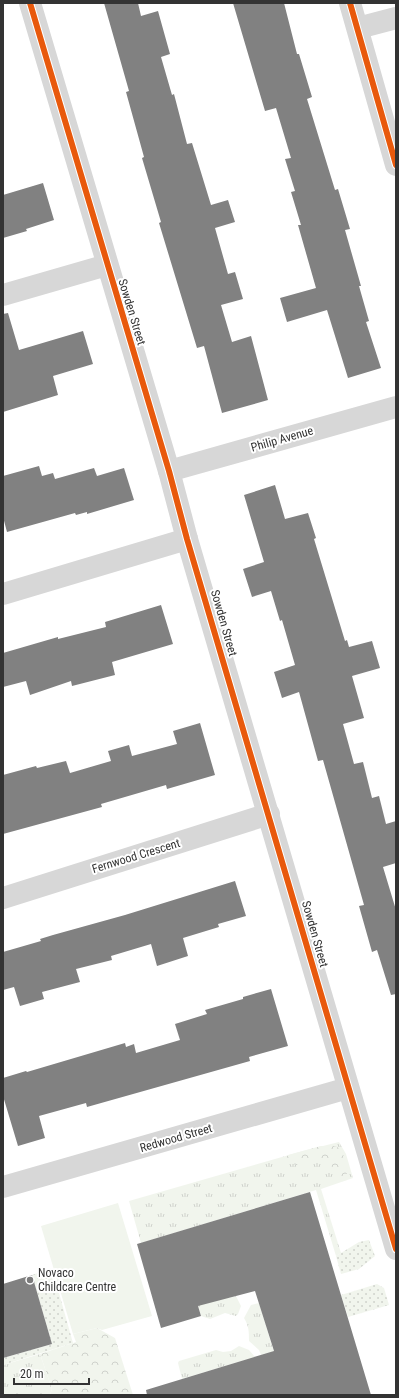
<svg xmlns="http://www.w3.org/2000/svg" width="399" height="1398" font-family="'Roboto Condensed',sans-serif">
	<defs>
		<pattern id="grass-tufts" width="24" height="20" patternUnits="userSpaceOnUse"><rect width="24" height="20" fill="#f1f5ed"/><path d="M3 7l-1-3M5 7V3M7 7l1-3M15 17l-1-3M17 17v-4M19 17l1-3" fill="none" stroke="#cfd2cc"/></pattern>
		<pattern id="forest-crowns" width="20" height="18" patternUnits="userSpaceOnUse"><rect width="20" height="18" fill="#f1f5ed"/><path d="M2 6a3 3 0 1 1 6 0M12 15a3 3 0 1 1 6 0" fill="none" stroke="#cfd2cc"/></pattern>
		<pattern id="garden-dots" width="8" height="8" patternUnits="userSpaceOnUse"><rect width="8" height="8" fill="#f1f5ed"/><path d="M2 2h.1M6 6h.1" fill="none" stroke="#cfd2cc" stroke-width="1.8" stroke-linecap="round"/></pattern>
	</defs>
	<rect width="100%" height="100%" fill="#fff"/>
	<g fill="url(#grass-tufts)">
		<polygon points="339,1142 346,1154 353,1178 321,1189 341,1253 336,1256 316,1190 141,1243 129,1201 303,1151"/>
		<polygon points="188,1273 229,1298 236,1296 241,1306 238,1314 236,1316 225,1313 210,1319 201,1316"/>
		<path d="M259,1303L274,1352L261,1355L259,1350L249,1341C249,1332 249,1326 244,1318L251,1305Z"/>
		<polygon points="239,1346 249,1350 255,1357 182,1379 178,1363 179,1361 216,1350 223,1352 231,1351"/>
		<polygon points="40,1354 52,1389 50,1395 3,1395 3,1365"/>
	</g>
	<g fill="url(#forest-crowns)">
		<path d="M321,1146C326,1146 332,1145 337,1147C346,1152 347,1171 347,1180L339,1182L329,1161L322,1159L296,1165L286,1162L285,1159L288,1155Z"/>
		<polygon points="97,1328 115,1338 133,1395 50,1395 52,1389 40,1354 76,1342 73,1334"/>
	</g>
	<g fill="url(#garden-dots)">
		<polygon points="369,1240 375,1256 359,1269 341,1274 336,1256 359,1242"/>
		<polygon points="52,1268 73,1343 3,1365 3,1358 52,1344 32,1275"/>
		<polygon points="377,1284 384,1288 389,1305 348,1317 341,1295"/>
	</g>
	<polygon fill="#f1f5ed" points="118,1203 152,1316 102,1330 97,1328 73,1334 41,1226"/>
	<g fill="#818181">
		<polygon points="104,3 138,3 141,16 158,11 170,54 161,57 172,95 174,94 187,144 192,143 211,205 228,200 235,222 215,228 228,274 235,272 243,299 221,305 232,342 251,336 268,400 222,413 204,346 197,348 159,223 161,222 142,158 144,157 126,92 129,91"/>
		<polygon points="233,3 284,3 297,54 299,54 312,97 307,99 335,190 338,189 350,229 345,230 361,286 359,286 369,321 366,322 381,368 348,378 327,310 287,322 280,298 316,288 298,225 301,225 291,192 295,191 285,159 291,158 276,108 265,111"/>
		<polygon points="43,183 54,220 26,229 27,231 3,238 3,195"/>
		<polygon points="8,313 19,350 83,331 93,364 53,376 58,395 3,412 3,314"/>
		<polygon points="39,466 42,476 53,473 55,479 94,468 97,476 124,468 134,500 87,514 87,512 76,515 75,513 7,532 3,517 3,476"/>
		<polygon points="275,485 285,519 308,513 316,538 314,539 345,641 347,640 349,647 372,641 380,668 352,676 364,718 343,724 354,764 363,762 372,798 379,796 386,824 396,821 396,863 383,867 396,910 396,994 391,995 377,950 372,952 359,906 364,905 323,760 318,761 299,692 282,698 274,672 295,665 282,620 280,621 271,591 252,597 243,569 264,562 244,495"/>
		<polygon points="161,605 173,644 112,662 115,675 72,686 71,681 30,695 26,681 3,687 3,653 58,637 58,639 106,627 105,622"/>
		<polygon points="200,723 215,775 167,789 166,785 101,804 102,807 3,834 3,775 36,766 37,768 66,761 70,773 111,761 108,751 129,745 132,756 177,744 173,731"/>
		<polygon points="235,881 246,916 218,924 219,927 183,938 188,956 157,966 151,944 111,956 112,960 76,969 80,982 42,992 44,999 20,1006 14,987 3,990 3,952 41,941 40,939 53,935 125,915"/>
		<polygon points="271,989 288,1046 249,1057 250,1061 87,1107 86,1103 39,1116 45,1138 18,1146 3,1096 3,1078 26,1071 27,1072 125,1043 126,1047 134,1044 136,1053 180,1040 175,1024 207,1014 205,1010 243,999 243,997"/>
		<polygon points="310,1192 371,1395 147,1395 146,1390 274,1351 255,1291 198,1306 201,1316 161,1328 137,1244"/>
		<polygon points="32,1275 52,1344 3,1358 3,1284"/>
	</g>
	<g fill="none" stroke-linecap="round" stroke-linejoin="round">
		<g stroke="#d7d7d7" stroke-width="22">
			<polyline points="30,3 169,471 187,539 396,1249"/>
			<polyline points="350,3 396,165"/>
			<polyline points="358,28 396,18"/>
			<polyline points="3,295 107,265"/>
			<polyline points="169,471 396,407"/>
			<polyline points="3,594 187,539"/>
			<polyline points="3,898 269,814"/>
			<polyline points="3,1187 348,1088"/>
		</g>
		<g stroke="#fff" stroke-width="8">
			<g id="cycleway">
				<polyline points="30,3 169,471 187,539 396,1249"/>
				<polyline points="350,3 396,165"/>
			</g>
		</g>
		<use href="#cycleway" stroke="#e8590c" stroke-width="6"/>
	</g>
	<circle fill="#7a7a7a" stroke="#fff" stroke-width="1.5" cx="30" cy="1280" r="4"/>
	<g text-anchor="middle" stroke-width="4" stroke-linejoin="round" paint-order="stroke">
		<g font-size="12" fill="#333" stroke="#fff">
			<text transform="translate(132 312) rotate(73)" y="4">Sowden Street</text>
			<text transform="translate(282 439) rotate(-16)" y="4">Philip Avenue</text>
			<text transform="translate(224 623) rotate(74)" y="4">Sowden Street</text>
			<text transform="translate(136 856) rotate(-17)" y="4">Fernwood Crescent</text>
			<text transform="translate(315 934) rotate(74)" y="4">Sowden Street</text>
			<text transform="translate(176 1138) rotate(-16)" y="4">Redwood Street</text>
		</g>
		<g font-size="12" fill="#333" stroke="#fff" text-anchor="start">
			<text x="38" y="1277">Novaco<tspan x="38" dy="14">Childcare Centre</tspan></text>
		</g>
	</g>
	<rect width="399" height="1398" fill="none" stroke="#333333" stroke-width="8"/>
	<path d="M14 1378v6h75v-6" fill="none" stroke="#333333" stroke-width="2"/>
	<text x="20" y="1378" font-size="12" fill="#333333" stroke="#ffffff" stroke-width="3" paint-order="stroke">20 m</text>
</svg>
